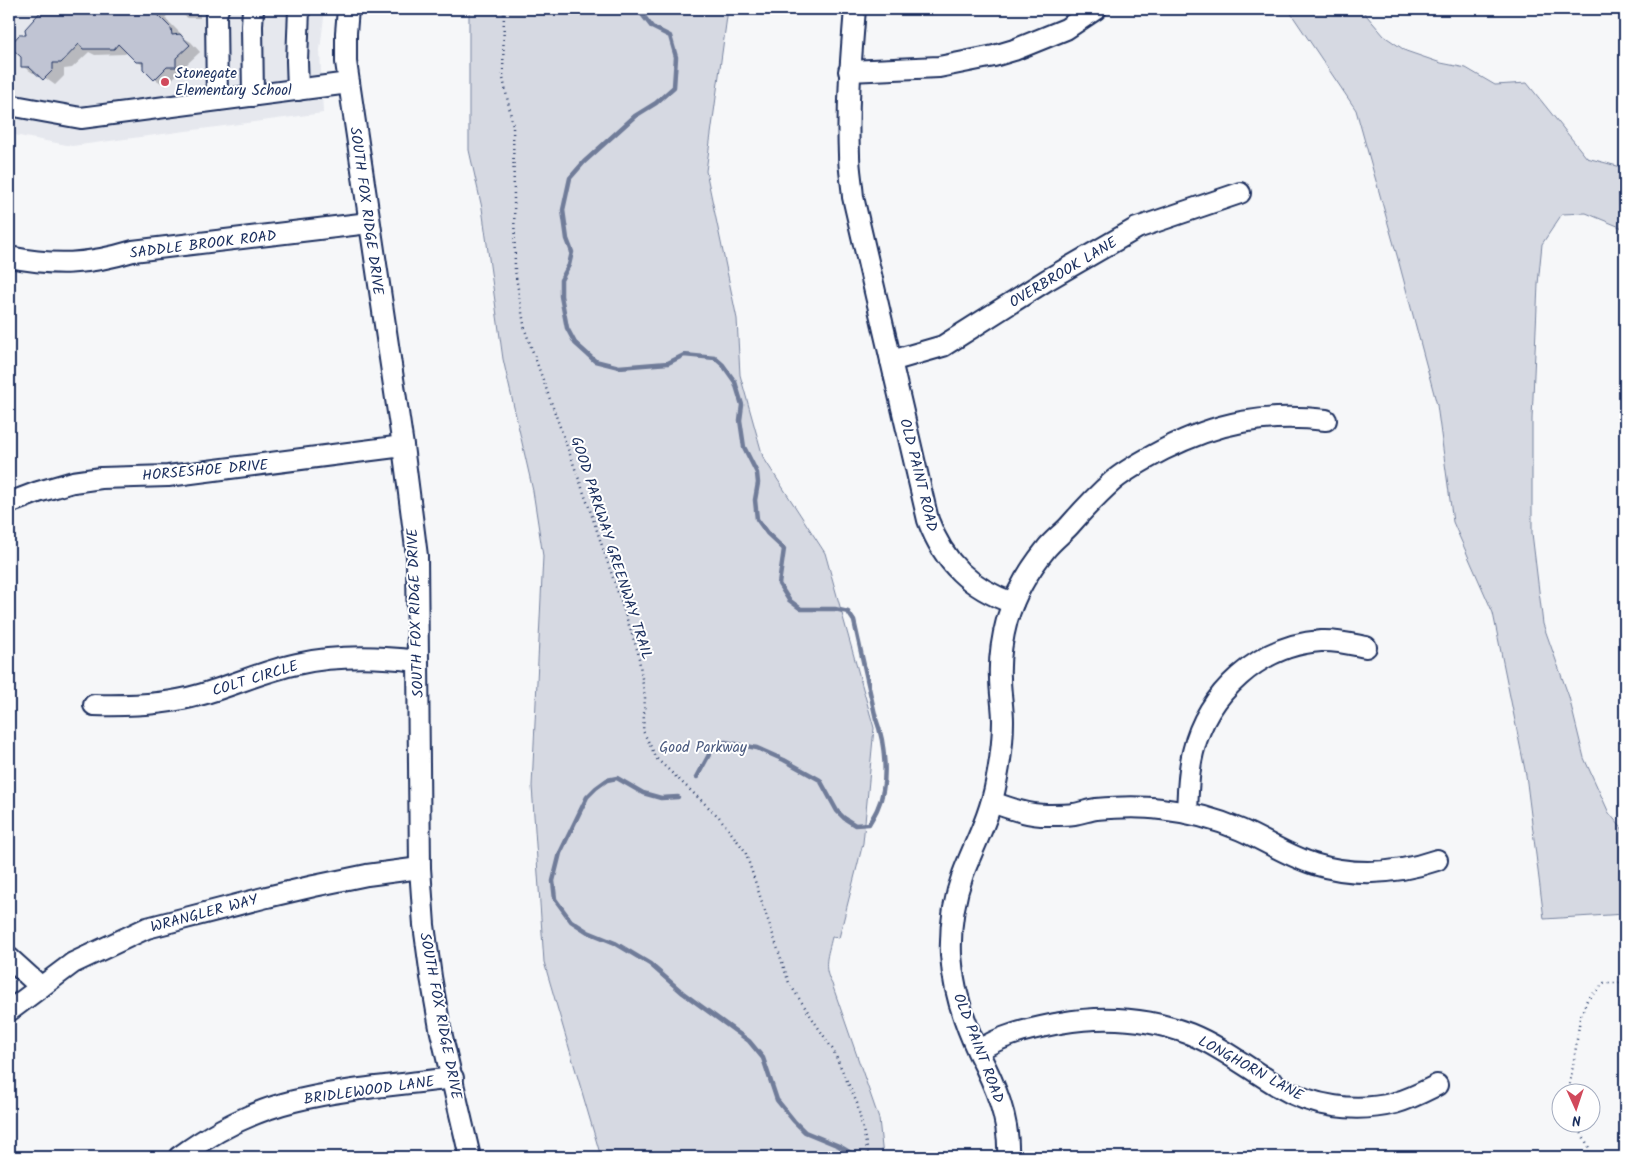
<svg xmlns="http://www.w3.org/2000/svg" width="1634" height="1166" font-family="Kalam,sans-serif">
	<rect width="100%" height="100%" fill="#f6f7f9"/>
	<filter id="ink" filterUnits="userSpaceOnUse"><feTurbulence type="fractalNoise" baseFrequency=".02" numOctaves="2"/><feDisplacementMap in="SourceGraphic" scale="10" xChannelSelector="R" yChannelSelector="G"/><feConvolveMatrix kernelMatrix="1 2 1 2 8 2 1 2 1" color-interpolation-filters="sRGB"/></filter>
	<g filter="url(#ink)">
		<polygon fill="#e6e8ee" points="9,9 325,9 320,50 323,113 72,146 9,134"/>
		<g fill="#d6d9e2" stroke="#7884a0">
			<path d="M469,9H728L706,171L737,319L740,375L763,457L825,553L874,728L863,843L839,938L832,937C828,955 822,967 832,984L879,1119L883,1157H601L544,962L532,786L543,556L533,491L503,359L482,208L469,150Z"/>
			<polygon points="1288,9 1361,9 1384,36 1406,51 1441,63 1466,68 1495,85 1527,83 1587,158 1625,168 1625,229 1586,213 1562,214 1542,244 1538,284 1532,419 1532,533 1543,624 1569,697 1584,758 1609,813 1625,832 1625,914 1544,919 1526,775 1493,613 1453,522 1437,405 1398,259 1356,110"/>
		</g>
		<g fill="#0003">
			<polygon points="44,9 173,9 165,18 182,35 182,37 191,42 200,52 187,64 187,72 178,73 166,86 155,79 144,69 144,66 137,61 127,52 125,54 95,55 89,52 72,68 64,69 64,76 55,85 37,72 33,73 22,66 27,36"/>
			<polygon points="177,9 200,9 200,18 188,18 176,11"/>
		</g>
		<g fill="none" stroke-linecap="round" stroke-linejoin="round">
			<g stroke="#707c99" stroke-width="4.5">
				<path d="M638,9L652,27L670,36L676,57L674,87L656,103L635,116L584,162L570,178L563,210L567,239L572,252L569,265L561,280V296L567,328L575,343L595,361L619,367L668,363L684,355L715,358L723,365L735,382L742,405L740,420L744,447L757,473L758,483L755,500L757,519L767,533L784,549L779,584L789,600L801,609H835L848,612L854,621L876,719C885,742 889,783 878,807C876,813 872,818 869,824L855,825L844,818L837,811L820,780L784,760L757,748L725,742L711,751L697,777"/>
				<polyline points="678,797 661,798 643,793 617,778 607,780 596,788 587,797 560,853 553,881 555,899 571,921 588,932 615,943 650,964 683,993 749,1041 763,1058 777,1100 794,1121 805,1132 839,1146 851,1153 852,1157"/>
			</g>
		</g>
		<g fill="#c0c4d3" stroke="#1b2f5e">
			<polygon points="43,9 157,9 154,11 171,28 172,35 180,34 190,45 176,58 176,67 167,67 154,80 143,69 143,62 136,62 118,44 114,49 83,49 79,44 61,63 53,63 53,70 43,80 29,67 21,67 21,57 9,46 19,35 26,35 25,29"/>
			<rect x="175" y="9" width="15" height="3"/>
		</g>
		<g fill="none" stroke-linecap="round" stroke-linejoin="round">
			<g stroke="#1b2f5e" stroke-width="24">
				<g id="minor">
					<polyline points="253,9 252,26 253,96"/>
					<polyline points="348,9 346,33 346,62 403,446 417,556 420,868 424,925 431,977 440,1028 470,1157"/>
					<path d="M855,9C851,57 847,106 849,155C849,169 852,183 853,197L928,520C944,563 970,588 1013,603"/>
					<polyline points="849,71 939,67 994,56 1014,50 1066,29 1096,9"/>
					<polyline points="298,90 297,61 299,9"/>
					<polyline points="217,100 216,15 218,9"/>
					<polyline points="9,105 81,118 349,83"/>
					<path d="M9,257C55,266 87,265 133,251L369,223"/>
					<polyline points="891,361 943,346 1047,280 1137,228 1240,193"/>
					<polyline points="9,503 38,492 73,482 101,478 168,476 403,446"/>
					<path d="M94,705C129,706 165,705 199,695C232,686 263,671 297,664C337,655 377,656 417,661"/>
					<path d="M992,802C1011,809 1031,816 1051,815C1059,815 1067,815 1074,814C1081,813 1089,810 1096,809C1117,807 1140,806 1161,809C1188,812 1216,819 1241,830C1266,841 1288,856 1314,864C1356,877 1396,874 1437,860"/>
					<path d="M1187,813C1188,792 1188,772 1193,752C1207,693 1260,645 1321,641C1336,640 1351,644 1366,647"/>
					<polyline points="9,958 41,987"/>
					<polyline points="9,1011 73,963 147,928 267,897 314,886 367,875 420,868"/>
					<path d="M978,1051C1003,1034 1031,1029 1060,1023C1104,1015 1148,1018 1190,1034C1222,1047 1249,1069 1278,1086C1312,1107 1356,1113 1395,1103C1410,1099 1423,1092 1437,1085"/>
					<path d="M179,1157C213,1132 253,1111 294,1101C346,1088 400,1085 453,1078"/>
					<path d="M1008,1157C1010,1119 995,1085 978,1052C964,1022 953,988 951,955C950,928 954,899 963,874C975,843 990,816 996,783C1000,763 1003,742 1003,721C1003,707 1000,692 1000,678C999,659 1002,639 1007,620C1015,594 1029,570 1046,549C1053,540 1063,533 1070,525C1084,509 1098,494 1114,480C1129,468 1146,459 1163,450C1218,422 1265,413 1326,420"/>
				</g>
			</g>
			<g stroke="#1b2f5e" stroke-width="2.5" stroke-dasharray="1 4" stroke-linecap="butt">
				<polyline points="504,9 503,78 513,126 515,271 525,330 590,510 638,652 645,698 643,731 657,759 719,817 745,851 789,983 833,1050 857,1103 869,1157"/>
				<polyline points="1568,1094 1575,1054 1580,1018 1587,1000 1604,983 1625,983"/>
				<polyline points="1577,1124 1589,1148 1589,1157"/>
			</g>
			<use href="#minor" stroke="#fff" stroke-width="20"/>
		</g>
	</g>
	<circle fill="#d1495b" stroke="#fff" stroke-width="2" cx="165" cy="82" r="5"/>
	<g text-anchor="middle" stroke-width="4" stroke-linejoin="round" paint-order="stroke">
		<g font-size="15" fill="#1b2f5e" stroke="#fff" text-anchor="start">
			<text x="175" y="78">Stonegate<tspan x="175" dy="17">Elementary School</tspan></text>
		</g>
		<g font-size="15" fill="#1b2f5e" stroke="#fff">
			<text transform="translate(367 211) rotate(82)" y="5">SOUTH FOX RIDGE DRIVE</text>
			<text transform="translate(203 244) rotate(-7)" y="5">SADDLE BROOK ROAD</text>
			<text transform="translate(1063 272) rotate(-31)" y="5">OVERBROOK LANE</text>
			<text transform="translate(205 470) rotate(-5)" y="5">HORSESHOE DRIVE</text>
			<text transform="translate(919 475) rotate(76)" y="5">OLD PAINT ROAD</text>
			<text transform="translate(612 548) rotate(72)" y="5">GOOD PARKWAY GREENWAY TRAIL</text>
			<text transform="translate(415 613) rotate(-92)" y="5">SOUTH FOX RIDGE DRIVE</text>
			<text transform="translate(255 678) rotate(-17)" y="5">COLT CIRCLE</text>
			<text transform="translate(204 913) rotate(-15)" y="5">WRANGLER WAY</text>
			<text transform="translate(441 1016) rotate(79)" y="5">SOUTH FOX RIDGE DRIVE</text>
			<text transform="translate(979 1048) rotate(69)" y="5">OLD PAINT ROAD</text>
			<text transform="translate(1251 1068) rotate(29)" y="5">LONGHORN LANE</text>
			<text transform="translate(369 1090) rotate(-8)" y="5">BRIDLEWOOD LANE</text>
		</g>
		<g font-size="15" fill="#4a5a7f" stroke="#fff">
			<text x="703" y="752">Good Parkway</text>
		</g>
	</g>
	<rect width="1634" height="1166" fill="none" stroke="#fff" stroke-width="30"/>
	<rect x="15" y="15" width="1604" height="1136" fill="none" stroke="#1b2f5e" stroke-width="2" filter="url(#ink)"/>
	<g transform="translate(1576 1108) rotate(177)"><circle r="24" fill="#ffffff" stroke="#a4acbf"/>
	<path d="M0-4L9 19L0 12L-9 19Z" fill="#d1495b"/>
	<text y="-8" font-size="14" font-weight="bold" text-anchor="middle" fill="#1b2f5e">N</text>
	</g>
</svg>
